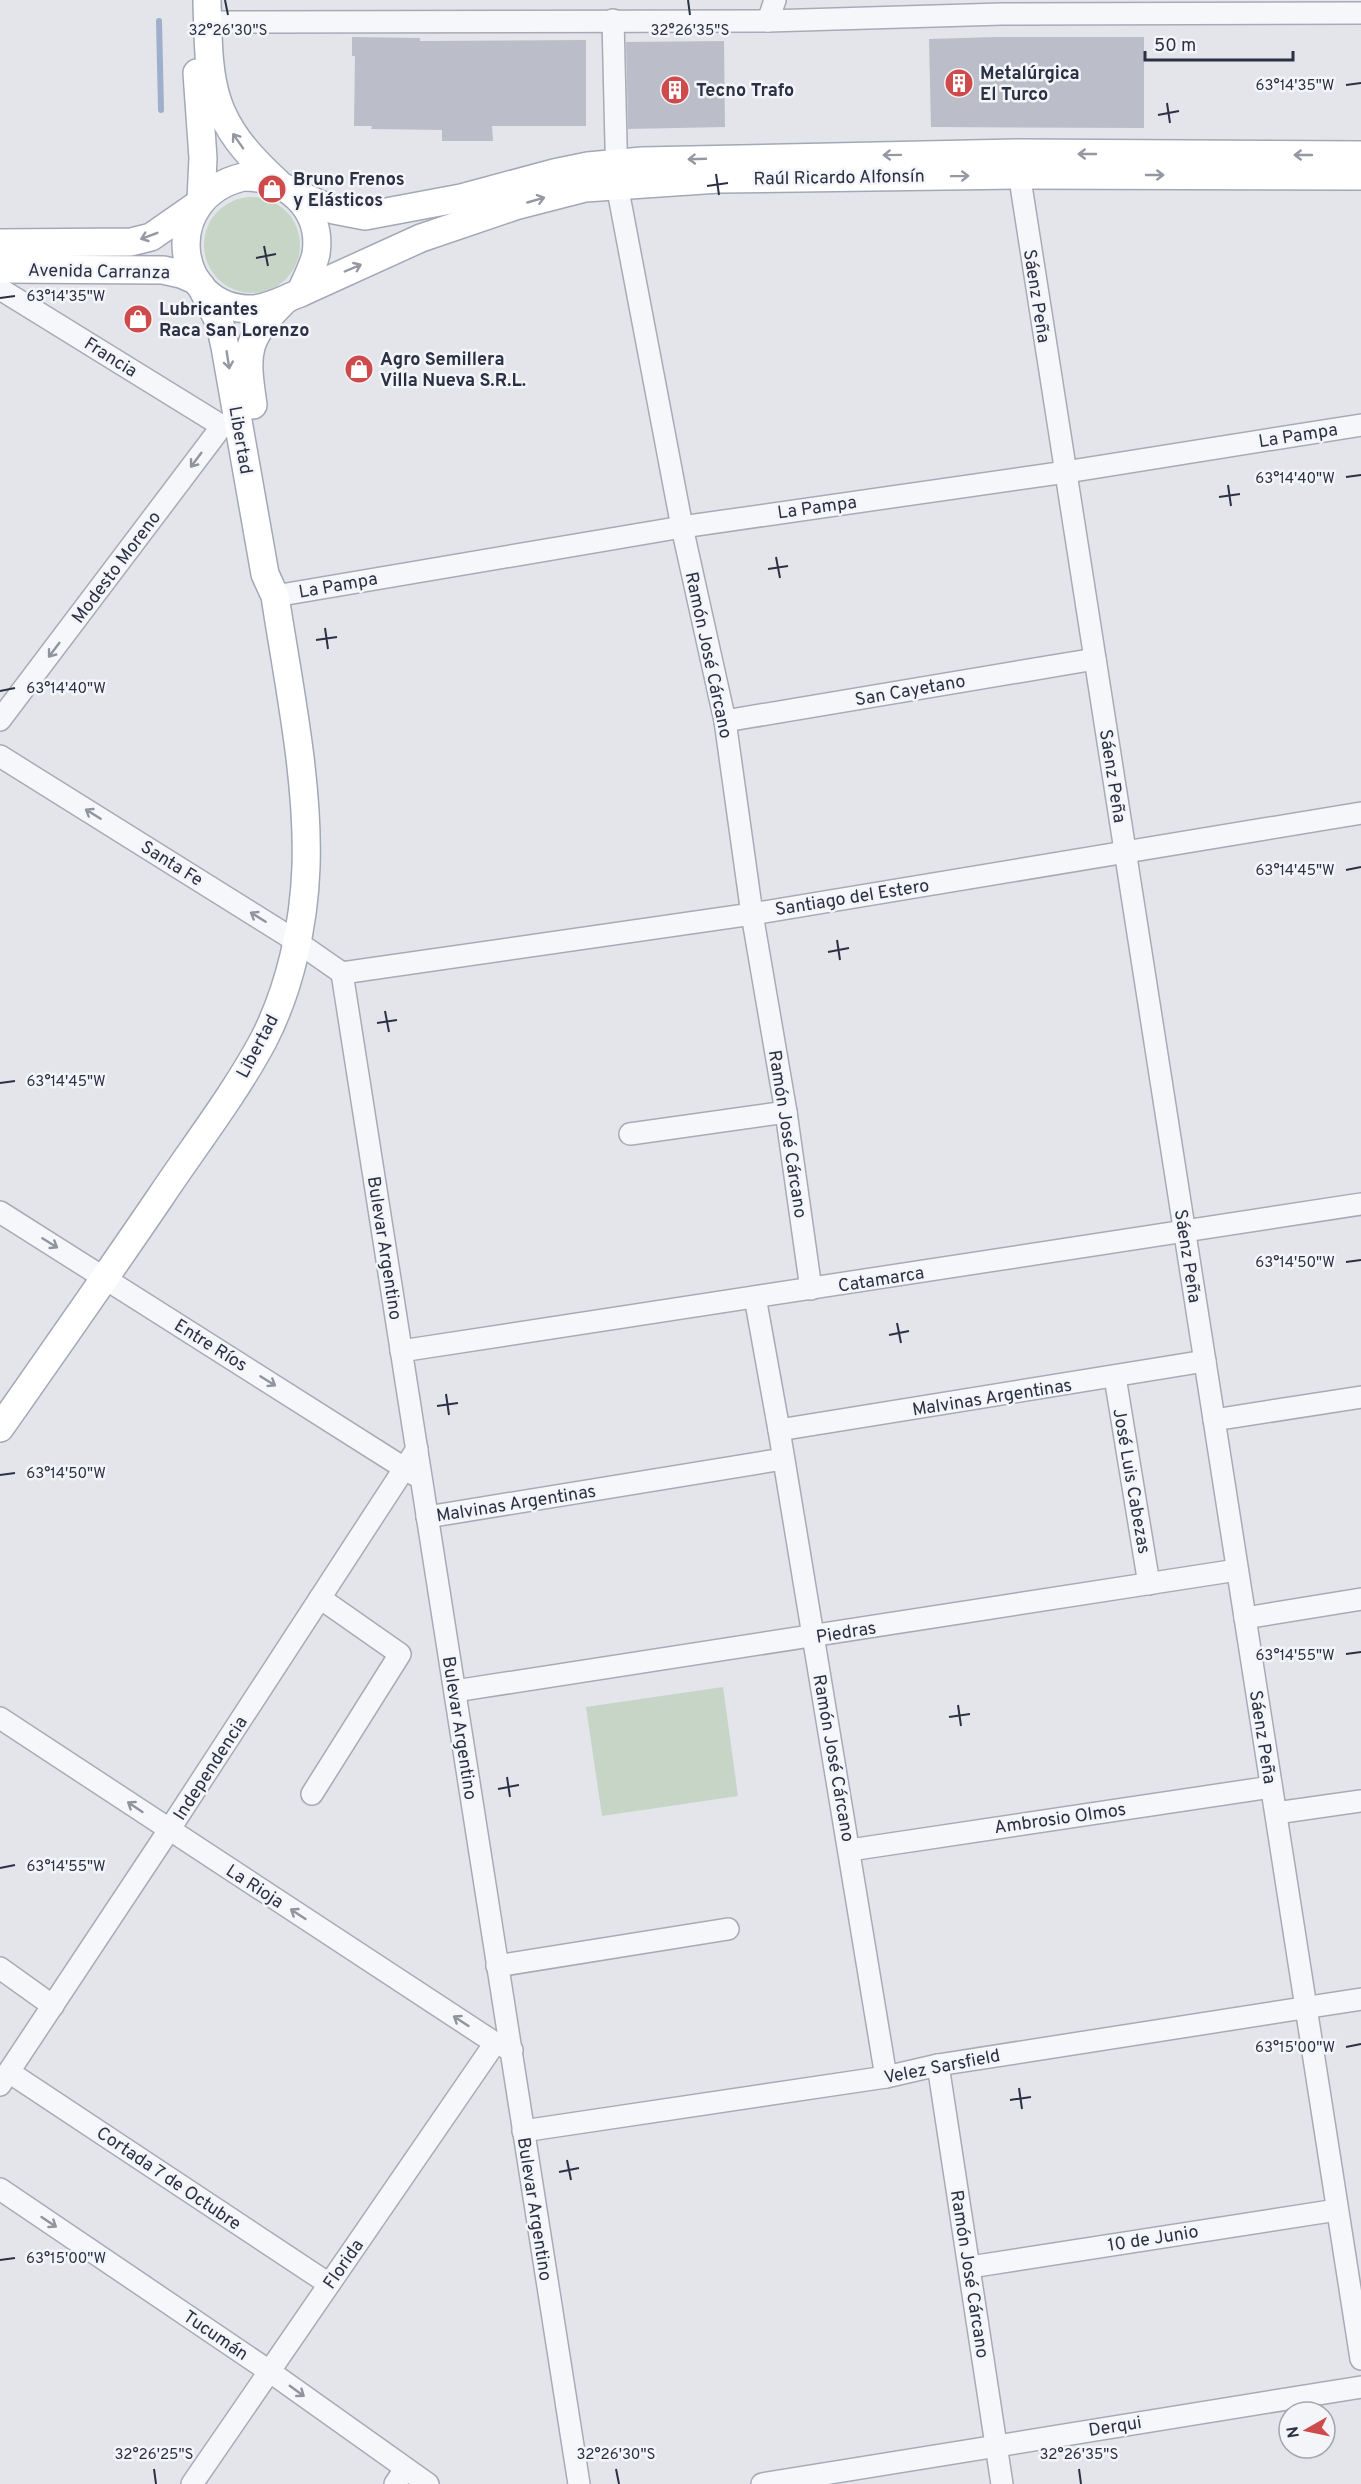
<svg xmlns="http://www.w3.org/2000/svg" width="1361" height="2484" font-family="Overpass,sans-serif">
	<rect width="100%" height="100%" fill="#e3e5eb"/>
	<g fill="#c6d5c5">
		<circle cx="252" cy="245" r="48"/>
		<polygon points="723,1687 738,1796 602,1816 586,1707"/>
	</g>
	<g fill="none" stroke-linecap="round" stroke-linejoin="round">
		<polyline stroke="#9faecb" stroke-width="6" points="159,21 161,110"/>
	</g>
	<g fill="#bbbec9">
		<polygon points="352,37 420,38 420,41 586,40 586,126 492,126 493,141 442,141 442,130 371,129 372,126 354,126 355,56 352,56"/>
		<polygon points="996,37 1144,37 1144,128 931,127 929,39"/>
		<polygon points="724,41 725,127 628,129 626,42"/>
	</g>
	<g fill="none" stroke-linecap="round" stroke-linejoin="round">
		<g stroke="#a8abb6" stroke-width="24">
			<g id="minor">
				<polyline points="613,20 617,185 682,527 725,721 752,914 786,1112 811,1289"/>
				<polyline points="768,21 775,0"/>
				<polyline points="208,22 768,21 1002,14 1361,13"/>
				<polyline points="1017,160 1361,2359"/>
				<polyline points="0,289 222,426"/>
				<polyline points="275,596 682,527 1066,472 1361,425"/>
				<polyline points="0,720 222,426 238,424"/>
				<polyline points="725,721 1095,659"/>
				<polyline points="0,756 296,941 342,973"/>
				<polyline points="342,973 579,2484"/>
				<polyline points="342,973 752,914 1361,813"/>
				<polyline points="630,1134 786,1112"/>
				<polyline points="0,1212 415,1475"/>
				<polyline points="755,1297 779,1430 886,2077"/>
				<polyline points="401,1351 1361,1204"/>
				<polyline points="1115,1377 1149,1584"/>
				<polyline points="1214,1420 1361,1397"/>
				<polyline points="779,1430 1205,1361"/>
				<polyline points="427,1517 783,1459"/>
				<polyline points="1245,1618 1361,1599"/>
				<polyline points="455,1691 1237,1570"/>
				<polyline points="0,1718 495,2043 512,2050"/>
				<polyline points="312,1794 400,1654 320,1598"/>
				<polyline points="1276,1813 1361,1801"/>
				<polyline points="850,1850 1271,1787"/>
				<polyline points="497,1966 728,1929"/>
				<polyline points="0,1968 53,2006"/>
				<polyline points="938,2065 1002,2484"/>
				<polyline points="9,2072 329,2284"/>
				<polyline points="0,2085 169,1830 417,1449"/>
				<polyline points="523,2131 886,2077 938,2065 1361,1999"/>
				<polyline points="0,2189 269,2371 428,2484"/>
				<polyline points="970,2267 1337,2210"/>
				<polyline points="192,2484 495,2043"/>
				<polyline points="395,2484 405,2469"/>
				<polyline points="762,2484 1361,2387"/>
			</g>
		</g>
		<g stroke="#a3a8b7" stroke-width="30">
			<g id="major">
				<path d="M207,0C209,88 209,120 277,182"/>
				<polyline points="197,73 203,158 201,200"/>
				<path d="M243,177C285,176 323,208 316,254C313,267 306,280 300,293C284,299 270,308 252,309C173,310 159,197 243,177Z"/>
				<polyline points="294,193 334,210 365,216 461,198 554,173 588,166 642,161 1016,153 1361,155"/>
				<polyline points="0,243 131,242 151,237 197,205"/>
				<polyline points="0,269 163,270 181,274 197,281"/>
				<polyline points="300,293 421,238 515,206 585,188 719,179 1018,175 1361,176"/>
				<path d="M253,405C245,350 245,340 285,300"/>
				<path d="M0,1428C54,1351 108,1274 161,1196C195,1145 234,1095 263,1041C290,989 304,925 306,867C309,780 288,682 275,596L265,574L225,347L220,324L201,286"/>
			</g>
		</g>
		<use href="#minor" stroke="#f6f7fa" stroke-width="21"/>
		<use href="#major" stroke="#fff" stroke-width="27"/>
	</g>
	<defs><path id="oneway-shaft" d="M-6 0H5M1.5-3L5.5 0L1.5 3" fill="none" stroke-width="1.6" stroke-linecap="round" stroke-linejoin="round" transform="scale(1.5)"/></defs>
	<g stroke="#9598a2">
		<use href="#oneway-shaft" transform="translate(238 141) rotate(-125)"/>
		<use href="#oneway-shaft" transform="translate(1087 154) rotate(-180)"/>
		<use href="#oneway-shaft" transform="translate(892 155) rotate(179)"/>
		<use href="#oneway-shaft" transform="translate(1303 155) rotate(-180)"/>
		<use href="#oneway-shaft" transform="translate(697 159) rotate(178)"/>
		<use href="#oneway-shaft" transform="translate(1155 175)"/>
		<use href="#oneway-shaft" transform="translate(960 176) rotate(-1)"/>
		<use href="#oneway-shaft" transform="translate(536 200) rotate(-16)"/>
		<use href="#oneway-shaft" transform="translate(149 236) rotate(159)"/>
		<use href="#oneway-shaft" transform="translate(353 268) rotate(-23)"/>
		<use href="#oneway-shaft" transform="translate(228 360) rotate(81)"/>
	</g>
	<g stroke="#90949f">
		<use href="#oneway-shaft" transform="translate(196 460) rotate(127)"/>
		<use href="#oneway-shaft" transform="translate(54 650) rotate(127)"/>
		<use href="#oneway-shaft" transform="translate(93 814) rotate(-148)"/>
		<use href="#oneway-shaft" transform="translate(258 917) rotate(-148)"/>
		<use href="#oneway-shaft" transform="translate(50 1243) rotate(32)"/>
		<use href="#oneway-shaft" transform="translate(268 1381) rotate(32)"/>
		<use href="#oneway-shaft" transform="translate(135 1807) rotate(-146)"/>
		<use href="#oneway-shaft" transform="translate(298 1914) rotate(-147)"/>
		<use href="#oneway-shaft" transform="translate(461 2021) rotate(-147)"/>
		<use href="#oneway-shaft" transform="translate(49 2222) rotate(34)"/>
		<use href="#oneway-shaft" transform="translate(297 2391) rotate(36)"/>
	</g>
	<path fill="none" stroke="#2b3044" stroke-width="2" d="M225,0L228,15M688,0L690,15M1346,85L1361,83M1167,103L1170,123M1158,115L1179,111M716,174L719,195M707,186L728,183M264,246L268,266M256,258L276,254M0,298L15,296M1346,477L1361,475M1228,485L1231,506M1219,497L1240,494M776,557L780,578M768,569L788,566M325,628L328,649M316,640L337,637M0,691L15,688M1346,870L1361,867M837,940L840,960M828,952L849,948M385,1011L389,1032M377,1023L397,1020M0,1083L15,1081M1346,1262L1361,1260M897,1323L901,1343M889,1335L909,1331M446,1394L449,1415M437,1406L458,1403M0,1475L15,1473M1346,1654L1361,1652M958,1705L961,1726M949,1717L970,1714M507,1777L510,1797M498,1789L519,1785M0,1868L15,1865M1346,2047L1361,2044M1019,2088L1022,2109M1010,2100L1031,2097M567,2160L571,2180M559,2172L579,2168M0,2260L15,2258M154,2469L156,2484M616,2469L619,2484M1079,2469L1081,2484"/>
	<defs>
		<g id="building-disc" transform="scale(1.5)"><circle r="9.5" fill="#cf4a4a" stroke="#f3f5f9"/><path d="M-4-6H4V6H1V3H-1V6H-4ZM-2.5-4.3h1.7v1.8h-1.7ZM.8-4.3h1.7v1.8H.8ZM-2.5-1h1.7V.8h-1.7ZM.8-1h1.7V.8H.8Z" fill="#fff"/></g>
		<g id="shop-disc" transform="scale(1.5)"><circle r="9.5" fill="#cf4a4a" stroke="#f3f5f9"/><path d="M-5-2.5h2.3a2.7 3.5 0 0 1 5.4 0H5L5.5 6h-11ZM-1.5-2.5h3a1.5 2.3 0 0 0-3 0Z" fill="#fff"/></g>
	</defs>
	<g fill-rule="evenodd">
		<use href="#building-disc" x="959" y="83"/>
		<use href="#building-disc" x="675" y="90"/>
		<use href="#shop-disc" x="272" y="189"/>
		<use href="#shop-disc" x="138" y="319"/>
		<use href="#shop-disc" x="359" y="369"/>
	</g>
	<g text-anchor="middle" stroke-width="5" stroke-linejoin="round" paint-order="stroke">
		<g font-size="18" font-weight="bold" fill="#2b3044" stroke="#f3f5f9" text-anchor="start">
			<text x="980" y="79">Metalúrgica<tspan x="980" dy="21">El Turco</tspan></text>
			<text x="696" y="96">Tecno Trafo</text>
			<text x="293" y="185">Bruno Frenos<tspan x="293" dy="21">y Elásticos</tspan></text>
			<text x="159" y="315">Lubricantes<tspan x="159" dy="21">Raca San Lorenzo</tspan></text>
			<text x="380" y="365">Agro Semillera<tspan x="380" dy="21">Villa Nueva S.R.L.</tspan></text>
		</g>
		<g font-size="18" fill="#2b3044" stroke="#f3f5f9">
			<text transform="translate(839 177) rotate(-1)" y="6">Raúl Ricardo Alfonsín</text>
			<text transform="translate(99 271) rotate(1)" y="6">Avenida Carranza</text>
			<text transform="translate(1037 296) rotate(81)" y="6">Sáenz Peña</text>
			<text transform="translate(111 357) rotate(32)" y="6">Francia</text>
			<text transform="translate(1298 435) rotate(-9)" y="6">La Pampa</text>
			<text transform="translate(241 440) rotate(80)" y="6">Libertad</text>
			<text transform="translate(817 507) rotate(-8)" y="6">La Pampa</text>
			<text transform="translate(116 567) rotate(-53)" y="6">Modesto Moreno</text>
			<text transform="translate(338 585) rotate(-10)" y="6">La Pampa</text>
			<text transform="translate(709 655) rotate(78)" y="6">Ramón José Cárcano</text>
			<text transform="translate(910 690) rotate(-10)" y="6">San Cayetano</text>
			<text transform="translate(1113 776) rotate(81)" y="6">Sáenz Peña</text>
			<text transform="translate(172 863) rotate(32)" y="6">Santa Fe</text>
			<text transform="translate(852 897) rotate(-9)" y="6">Santiago del Estero</text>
			<text transform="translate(257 1046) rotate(-62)" y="6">Libertad</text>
			<text transform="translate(788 1134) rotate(81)" y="6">Ramón José Cárcano</text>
			<text transform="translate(385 1248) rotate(81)" y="6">Bulevar Argentino</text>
			<text transform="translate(1188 1256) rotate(81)" y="6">Sáenz Peña</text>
			<text transform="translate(881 1279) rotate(-9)" y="6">Catamarca</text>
			<text transform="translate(211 1345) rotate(32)" y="6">Entre Ríos</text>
			<text transform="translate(992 1397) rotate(-9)" y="6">Malvinas Argentinas</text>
			<text transform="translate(1132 1481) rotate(80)" y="6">José Luis Cabezas</text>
			<text transform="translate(516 1503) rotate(-9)" y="6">Malvinas Argentinas</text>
			<text transform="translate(846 1632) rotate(-9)" y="6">Piedras</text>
			<text transform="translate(460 1728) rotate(81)" y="6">Bulevar Argentino</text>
			<text transform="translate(1263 1737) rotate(81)" y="6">Sáenz Peña</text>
			<text transform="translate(834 1758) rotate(80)" y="6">Ramón José Cárcano</text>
			<text transform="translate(210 1768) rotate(-57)" y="6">Independencia</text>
			<text transform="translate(1060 1818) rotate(-8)" y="6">Ambrosio Olmos</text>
			<text transform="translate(255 1886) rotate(33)" y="6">La Rioja</text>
			<text transform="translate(942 2066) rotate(-11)" y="6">Velez Sarsfield</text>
			<text transform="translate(169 2178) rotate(34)" y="6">Cortada 7 de Octubre</text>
			<text transform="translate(535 2209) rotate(81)" y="6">Bulevar Argentino</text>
			<text transform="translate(1153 2238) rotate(-9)" y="6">10 de Junio</text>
			<text transform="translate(343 2264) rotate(-55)" y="6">Florida</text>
			<text transform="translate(970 2274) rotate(81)" y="6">Ramón José Cárcano</text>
			<text transform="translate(216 2335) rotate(34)" y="6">Tucumán</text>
			<text transform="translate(1115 2426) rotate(-9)" y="6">Derqui</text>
		</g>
	</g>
	<g font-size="15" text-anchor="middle" fill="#2b3044" stroke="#f3f5f9" stroke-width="5" stroke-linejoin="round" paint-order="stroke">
		<text x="228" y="35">32°26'30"S</text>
		<text x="690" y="35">32°26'35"S</text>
		<text x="1295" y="90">63°14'35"W</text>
		<text x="66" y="301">63°14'35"W</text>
		<text x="1295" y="483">63°14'40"W</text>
		<text x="66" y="693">63°14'40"W</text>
		<text x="1295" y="875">63°14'45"W</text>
		<text x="66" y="1086">63°14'45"W</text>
		<text x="1295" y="1267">63°14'50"W</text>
		<text x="66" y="1478">63°14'50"W</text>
		<text x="1295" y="1660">63°14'55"W</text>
		<text x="66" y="1871">63°14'55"W</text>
		<text x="1295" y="2052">63°15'00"W</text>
		<text x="66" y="2263">63°15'00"W</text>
		<text x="154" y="2459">32°26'25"S</text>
		<text x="616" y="2459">32°26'30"S</text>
		<text x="1079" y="2459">32°26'35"S</text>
	</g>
	<g transform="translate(1307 2430) rotate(261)"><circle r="28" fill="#f3f5f9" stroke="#a3a6b1" stroke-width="1.5"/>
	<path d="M0-4.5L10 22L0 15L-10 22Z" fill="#cf4a4a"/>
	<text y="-9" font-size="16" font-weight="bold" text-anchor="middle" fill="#2b3044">N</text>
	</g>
	<path d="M1145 51v9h148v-9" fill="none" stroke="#2b3044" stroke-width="3"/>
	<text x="1154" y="51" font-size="18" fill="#2b3044" stroke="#f3f5f9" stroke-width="4.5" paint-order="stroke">50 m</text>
</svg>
